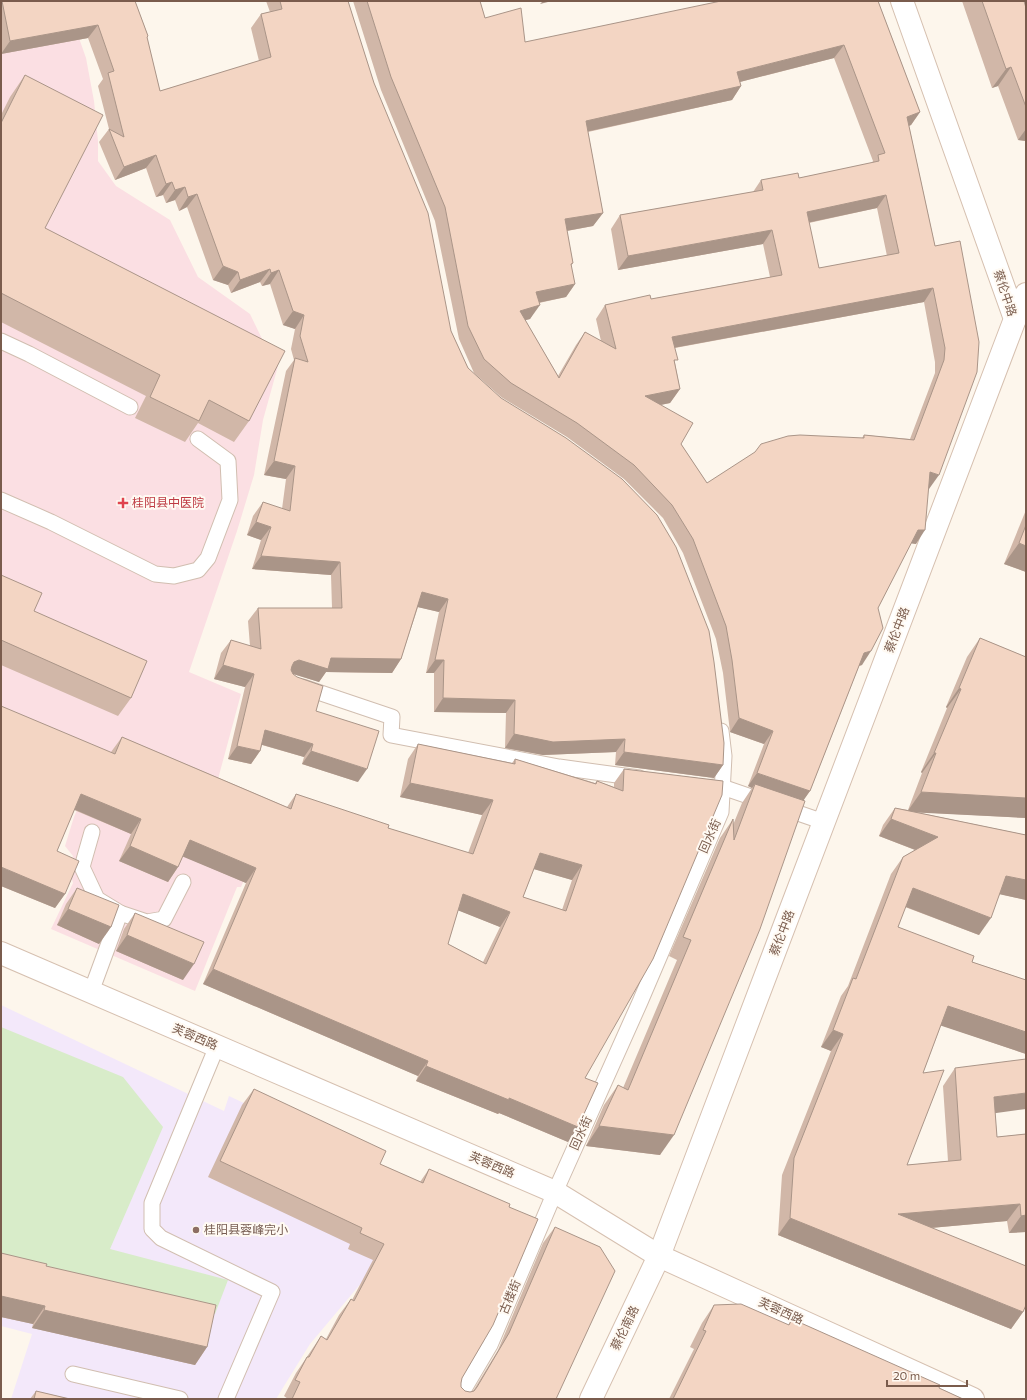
<svg xmlns="http://www.w3.org/2000/svg" width="1027" height="1400" font-family="Commissioner,'Noto Sans SC',sans-serif">
	<rect width="100%" height="100%" fill="#fdf6ec"/>
	<polygon fill="#f3e8fa" points="1,1005 224,1111 229,1096 384,1169 373,1269 310,1344 276,1399 11,1399 32,1334 1,1326"/>
	<polygon fill="#fbdfe3" points="1,1 66,1 86,58 94,101 98,141 98,161 116,186 170,220 198,277 250,314 265,345 278,366 263,420 254,475 237,531 189,672 241,694 218,779 275,810 241,887 237,887 195,991 51,929 73,883 69,868 73,856 65,846 74,817 100,755 1,714"/>
	<polygon fill="#d8ecc9" points="1,1027 123,1077 163,1127 110,1249 228,1280 215,1314 1,1266"/>
	<g fill="none" stroke-linecap="round" stroke-linejoin="round">
		<g stroke="#d1beb0" stroke-width="17">
			<g id="lane">
				<polyline points="1,341 29,354 130,407"/>
				<polyline points="1,500 51,522 155,574 174,576 198,570 208,558 230,500 228,461 198,439"/>
				<polyline points="303,687 392,717 391,735 559,767 639,778"/>
				<polyline points="713,787 728,789 824,822"/>
				<polyline points="120,913 147,922 164,919 183,882"/>
				<polyline points="91,992 120,913 97,899 82,867 92,832"/>
				<polyline points="217,1046 152,1203 152,1229 161,1238 272,1292 226,1399"/>
				<polyline points="73,1374 180,1399"/>
				<polyline points="458,1399 490,1345 555,1192 640,1002 721,812 724,756 721,731"/>
			</g>
		</g>
		<g stroke="#d6c0b0" stroke-width="24">
			<g id="secondary">
				<polyline points="1015,319 1026,294"/>
				<polyline points="1,953 555,1192 659,1256 973,1399"/>
				<polyline points="591,1399 659,1256 1015,319 902,1"/>
			</g>
		</g>
		<use href="#lane" stroke="#fff" stroke-width="15"/>
		<use href="#secondary" stroke="#fff" stroke-width="22"/>
	</g>
	<g fill="#d1b7a8" fill-rule="evenodd">
		<polygon points="1,1 135,1 148,36 147,38 160,91 259,61 251,28 261,14 270,12 266,1 348,1 451,331 468,368 723,765 714,778 615,765 616,752 543,755 505,748 506,713 434,712 434,673 426,673 439,612 418,607 401,659 392,673 326,672 319,682 293,674 316,711 358,782 302,764 304,757 262,745 260,751 251,764 228,759 245,687 214,679 221,653 231,640 250,646 248,621 258,608 332,608 331,575 252,569 261,540 247,535 253,516 263,502 282,509 286,479 264,475 286,371 294,360 291,349 295,329 283,325 270,284 262,286 260,282 231,293 228,285 213,280 187,207 179,211 175,200 166,203 163,195 156,197 146,168 115,180 99,142 109,129 98,86 103,79 88,38 1,54"/>
		<path d="M353,1H480L485,18L525,42L878,1L920,112L911,125L909,126L935,246L960,241L929,489L928,488L916,544L911,543L878,608L862,665L859,666L810,791L803,800L660,1155L586,1146L604,1105L618,1085L623,1088L677,960L669,956L720,838L733,819V825L742,803L752,788L748,786L764,744L730,732L723,673L716,639L683,553L663,518L624,479L567,437L501,397L474,373L459,339L435,221L381,90ZM834,58L873,161L872,163L799,178L761,180L753,192L620,215L611,229L618,270L763,244L770,277L651,299L605,305L596,319L601,341L585,332L576,345L558,376L525,320L530,319L539,303L566,297L575,284L571,266L573,263L567,231L593,226L603,213L588,132L732,100L741,86L740,82ZM877,208L887,256L819,268L809,223ZM924,302L935,362V373L910,439L864,435L862,438L707,483L681,444L660,405L670,403L680,389L675,363V348Z"/>
		<polygon points="962,1 1024,1 1026,8 1026,141 1018,140 998,86 992,88"/>
		<polygon points="25,75 45,228 249,421 234,442 198,423 185,442 135,418 146,396 1,322 1,115 10,97"/>
		<polygon points="1026,510 1026,572 1004,564"/>
		<polygon points="1,575 34,611 131,698 118,716 1,665"/>
		<polygon points="980,638 1026,657 1026,818 916,812 1026,835 1026,900 1000,894 979,935 905,907 898,927 972,962 1026,980 1026,1054 941,1025 923,1073 907,1165 948,1161 943,1086 955,1068 995,1113 997,1137 1026,1134 1026,1232 1009,1233 1007,1221 931,1228 1023,1312 1011,1329 778,1235 782,1175 831,1051 821,1047 841,996 848,986 891,874 903,857 915,850 879,836 883,825 895,808 908,810 922,773 921,772 947,708 946,707 967,657"/>
		<path d="M122,737L287,807L296,794L388,828L468,853L482,815L400,797L408,759L418,744L512,763L515,759L595,783L597,781L614,787V783L624,769L723,781L585,1078L578,1127L568,1142L499,1113L498,1114L416,1081L418,1076L203,984L246,883L183,856L178,867L168,882L119,861L131,834L74,810L57,851L65,894L55,908L1,886L111,752ZM534,869L572,880L562,910L523,897ZM458,910L500,927L483,962L448,944Z"/>
		<polygon points="77,888 111,927 99,944 57,925 66,904"/>
		<polygon points="135,913 183,980 116,951 124,929"/>
		<polygon points="254,1089 380,1164 420,1182 429,1169 509,1207 462,1378 461,1383 461,1387 465,1391 470,1392 473,1391 498,1350 543,1243 555,1227 556,1399 288,1399 284,1396 296,1373 321,1336 326,1339 339,1315 351,1299 352,1300 373,1260 348,1249 350,1244 208,1177 242,1105"/>
		<polygon points="1,1253 46,1266 207,1347 195,1365 32,1328 33,1324 1,1317"/>
		<polygon points="714,1305 788,1325 792,1319 963,1399 669,1399 694,1349 690,1347 702,1323"/>
		<polygon points="36,1391 70,1399 30,1399"/>
	</g>
	<g fill="#aa9588">
		<polygon points="543,1 552,1 540,4"/>
		<polygon points="98,25 88,38 1,54 10,41"/>
		<polygon points="844,45 834,58 728,85 737,72"/>
		<polygon points="1011,67 998,86 992,88 1006,69"/>
		<polygon points="741,86 732,100 576,134 586,121"/>
		<polygon points="920,112 911,125 898,130 907,117"/>
		<polygon points="1026,129 1026,141 1018,140"/>
		<polygon points="156,155 146,168 115,180 124,167"/>
		<polygon points="172,182 163,195 156,197 166,184"/>
		<polygon points="185,187 175,200 166,203 175,190"/>
		<polygon points="197,194 187,207 179,211 188,197"/>
		<polygon points="886,195 877,208 797,225 807,212"/>
		<polygon points="603,213 593,226 555,233 565,219"/>
		<polygon points="772,230 763,244 618,270 628,256"/>
		<polygon points="223,266 238,272 228,285 213,280"/>
		<polygon points="270,269 260,282 231,293 240,280"/>
		<polygon points="279,270 270,284 262,286 271,273"/>
		<polygon points="575,284 566,297 527,305 536,292"/>
		<polygon points="933,288 924,302 662,350 672,337"/>
		<polygon points="540,305 530,319 511,324 520,311"/>
		<polygon points="293,311 304,315 295,329 283,325"/>
		<polygon points="680,389 670,403 636,410 645,396"/>
		<polygon points="274,461 295,466 286,479 264,475"/>
		<polygon points="930,472 939,475 929,489 920,485"/>
		<polygon points="256,522 271,527 261,540 247,535"/>
		<polygon points="918,530 925,530 916,544 909,543"/>
		<polygon points="1019,543 1026,546 1026,572 1004,564"/>
		<polygon points="261,556 340,562 331,575 252,569"/>
		<polygon points="422,592 448,599 439,612 413,606"/>
		<polygon points="871,651 862,665 855,667 864,653"/>
		<polygon points="331,658 401,659 392,673 326,672 319,682 290,673 285,675 294,662 299,660"/>
		<polygon points="435,660 444,660 434,673 426,673"/>
		<polygon points="223,665 254,674 245,687 214,679"/>
		<polygon points="959,688 961,689 947,708 946,707"/>
		<polygon points="443,698 515,700 506,713 434,712"/>
		<polygon points="739,718 773,731 764,744 730,732"/>
		<polygon points="265,730 313,744 304,757 256,743"/>
		<polygon points="514,734 625,739 616,752 543,755 505,748"/>
		<polygon points="237,746 260,751 251,764 228,759"/>
		<polygon points="311,751 367,769 358,782 302,764"/>
		<polygon points="624,752 723,765 714,778 615,765"/>
		<polygon points="934,753 936,753 922,773 921,772"/>
		<polygon points="757,773 810,791 801,804 755,784 752,788 748,786"/>
		<polygon points="410,783 493,800 482,815 400,797"/>
		<polygon points="921,792 1026,798 1026,818 907,812"/>
		<polygon points="81,794 141,819 131,834 71,808"/>
		<polygon points="891,819 938,837 926,854 879,836"/>
		<polygon points="190,840 256,868 246,883 179,855"/>
		<polygon points="130,846 178,867 168,882 119,861"/>
		<polygon points="540,853 582,865 572,880 530,868"/>
		<polygon points="1,867 65,894 55,908 1,886"/>
		<polygon points="1006,876 1026,880 1026,900 994,893"/>
		<polygon points="913,888 991,918 979,935 901,905"/>
		<polygon points="463,894 510,912 500,927 452,908"/>
		<polygon points="68,909 111,927 99,944 57,925"/>
		<polygon points="127,935 194,964 183,980 116,951"/>
		<polygon points="213,969 428,1061 418,1076 203,984"/>
		<polygon points="948,1006 1026,1032 1026,1054 936,1024"/>
		<polygon points="833,1030 843,1034 831,1051 821,1047"/>
		<polygon points="426,1066 509,1098 578,1127 568,1142 499,1113 498,1114 416,1081"/>
		<polygon points="1026,1093 1026,1109 982,1115 994,1097"/>
		<polygon points="599,1126 674,1135 660,1155 586,1146"/>
		<polygon points="1020,1204 1007,1221 886,1232 898,1214"/>
		<polygon points="1026,1215 1026,1232 1009,1233 1021,1216"/>
		<polygon points="790,1218 1023,1312 1011,1329 778,1235"/>
		<polygon points="1,1296 45,1306 33,1324 1,1317"/>
		<polygon points="44,1310 207,1347 195,1365 32,1328"/>
	</g>
	<g fill="#f3d5c3" stroke="#aa9588" fill-rule="evenodd">
		<polygon points="2,1 135,1 148,36 147,37 160,91 271,57 261,14 282,9 280,1 348,1 374,83 428,213 451,331 468,368 501,398 566,438 622,479 657,515 676,547 709,631 714,662 724,743 723,765 624,752 625,739 553,742 514,734 515,700 443,698 444,660 435,660 448,599 422,592 401,659 331,658 328,669 299,660 294,662 292,666 291,670 293,674 297,677 323,686 316,711 379,731 367,769 311,751 313,744 265,730 260,751 237,746 254,674 223,665 231,640 261,649 258,608 342,608 340,562 261,556 271,527 256,522 263,502 290,511 295,466 274,461 295,358 308,362 300,336 304,315 293,311 279,270 271,273 270,269 240,280 238,272 223,266 197,194 188,197 185,187 175,190 172,182 166,184 156,155 124,167 109,129 124,137 108,73 114,71 98,25 10,41"/>
		<path d="M367,1H480L485,18L521,8L525,42L721,1H878L920,112L907,117L935,246L960,241L979,342L977,372L939,475L930,472L925,530H918L878,608L883,628L871,651L864,653L810,791L757,773L773,731L739,718L732,660L726,626L693,539L672,505L634,465L577,423L511,383L484,359L468,326L445,207L391,77ZM844,45L885,153L878,155L879,161L799,178L798,173L761,180L763,190L620,215L628,256L772,230L782,275L651,299L650,295L605,305L616,349L585,332L559,378L520,311L540,305L536,292L575,284L571,264L573,263L565,219L603,213L586,121L741,86L737,72ZM886,195L899,253L819,268L807,212ZM933,288L945,348L944,360L914,440L864,435V438L800,435L788,436L761,444L755,452L707,483L681,444L693,423L645,396L680,389L674,360H678L672,337Z"/>
		<polygon points="982,1 1024,1 1026,8 1026,107 1011,67 1006,69"/>
		<polygon points="25,75 103,115 45,228 285,351 249,421 209,400 199,421 150,397 160,375 1,293 1,123"/>
		<polygon points="1026,525 1026,546 1019,543"/>
		<polygon points="1,575 42,593 34,611 147,661 131,698 1,640"/>
		<polygon points="980,638 1026,657 1026,798 921,792 936,753 934,753 961,689 959,688"/>
		<path d="M1,706L115,754L122,737L291,809L296,794L389,825L388,828L473,854L493,800L410,783L418,744L515,764V759L596,784L597,781L623,791L624,769L723,781L722,795L653,959L585,1078L598,1083L578,1127L509,1098V1100L426,1066L428,1061L213,969L256,868L190,840L178,867L130,846L141,819L81,794L57,851L79,861L65,894L1,867ZM540,853L582,865L566,911L523,897ZM463,894L510,912L486,964L448,944Z"/>
		<polygon points="755,784 805,801 760,929 674,1135 599,1126 618,1085 628,1090 691,940 683,937 733,819 734,840"/>
		<polygon points="895,808 1026,835 1026,880 1006,876 991,918 913,888 898,927 974,956 972,962 1026,980 1026,1032 948,1006 923,1073 944,1070 907,1165 961,1160 955,1068 1026,1059 1026,1093 994,1097 997,1137 1026,1134 1026,1215 1021,1216 1020,1204 898,1214 1026,1266 1026,1305 1023,1312 790,1218 794,1158 843,1034 833,1030 853,978 856,979 903,857 938,837 891,819"/>
		<polygon points="77,888 119,905 111,927 68,909"/>
		<polygon points="135,913 204,942 194,964 127,935"/>
		<polygon points="254,1089 386,1151 380,1164 423,1183 429,1169 510,1204 509,1207 538,1219 493,1325 462,1378 461,1383 461,1387 465,1391 470,1392 474,1391 477,1387 509,1333 555,1227 600,1247 615,1271 556,1399 292,1399 300,1382 295,1380 307,1357 309,1357 321,1336 327,1340 351,1299 354,1301 384,1244 360,1233 362,1228 220,1161"/>
		<polygon points="1,1253 47,1264 46,1266 216,1305 207,1347 44,1310 45,1306 1,1296"/>
		<polygon points="741,1304 789,1325 792,1319 940,1385 939,1388 963,1399 673,1399 706,1331 703,1330 714,1305"/>
		<polygon points="36,1391 70,1399 34,1399"/>
	</g>
	<path fill="#e0444e" stroke="#fffaf3" stroke-width="1.5" d="M121 497h4v4h4v4h-4v4h-4v-4h-4v-4h4z"/>
	<circle fill="#8d6e63" stroke="#fffaf3" stroke-width="1.5" cx="196" cy="1230" r="4"/>
	<g text-anchor="middle" stroke-width="4" stroke-linejoin="round" paint-order="stroke">
		<g font-size="12" fill="#7a5c4d" stroke="#fffaf3">
			<text transform="translate(1005 293) rotate(72)" y="4">蔡伦中路</text>
			<text transform="translate(897 630) rotate(-69)" y="4">蔡伦中路</text>
			<text transform="translate(710 836) rotate(-66)" y="4">回水街</text>
			<text transform="translate(782 933) rotate(-69)" y="4">蔡伦中路</text>
			<text transform="translate(195 1037) rotate(23)" y="4">芙蓉西路</text>
			<text transform="translate(581 1133) rotate(-66)" y="4">回水街</text>
			<text transform="translate(492 1165) rotate(23)" y="4">芙蓉西路</text>
			<text transform="translate(510 1297) rotate(-67)" y="4">古楼街</text>
			<text transform="translate(781 1311) rotate(24)" y="4">芙蓉西路</text>
			<text transform="translate(625 1328) rotate(-64)" y="4">蔡伦南路</text>
		</g>
		<g font-size="12" fill="#be3a42" stroke="#fffaf3" text-anchor="start">
			<text x="132" y="507">桂阳县中医院</text>
		</g>
		<g font-size="12" fill="#785e54" stroke="#fffaf3" text-anchor="start">
			<text x="204" y="1234">桂阳县蓉峰完小</text>
		</g>
	</g>
	<rect width="1027" height="1400" fill="none" stroke="#7a5c4d" stroke-width="4"/>
	<path d="M887 1380v6h80v-6" fill="none" stroke="#7a5c4d" stroke-width="2"/>
	<text x="893" y="1380" font-size="12" fill="#7a5c4d" stroke="#fffaf3" stroke-width="3" paint-order="stroke">20 m</text>
</svg>
